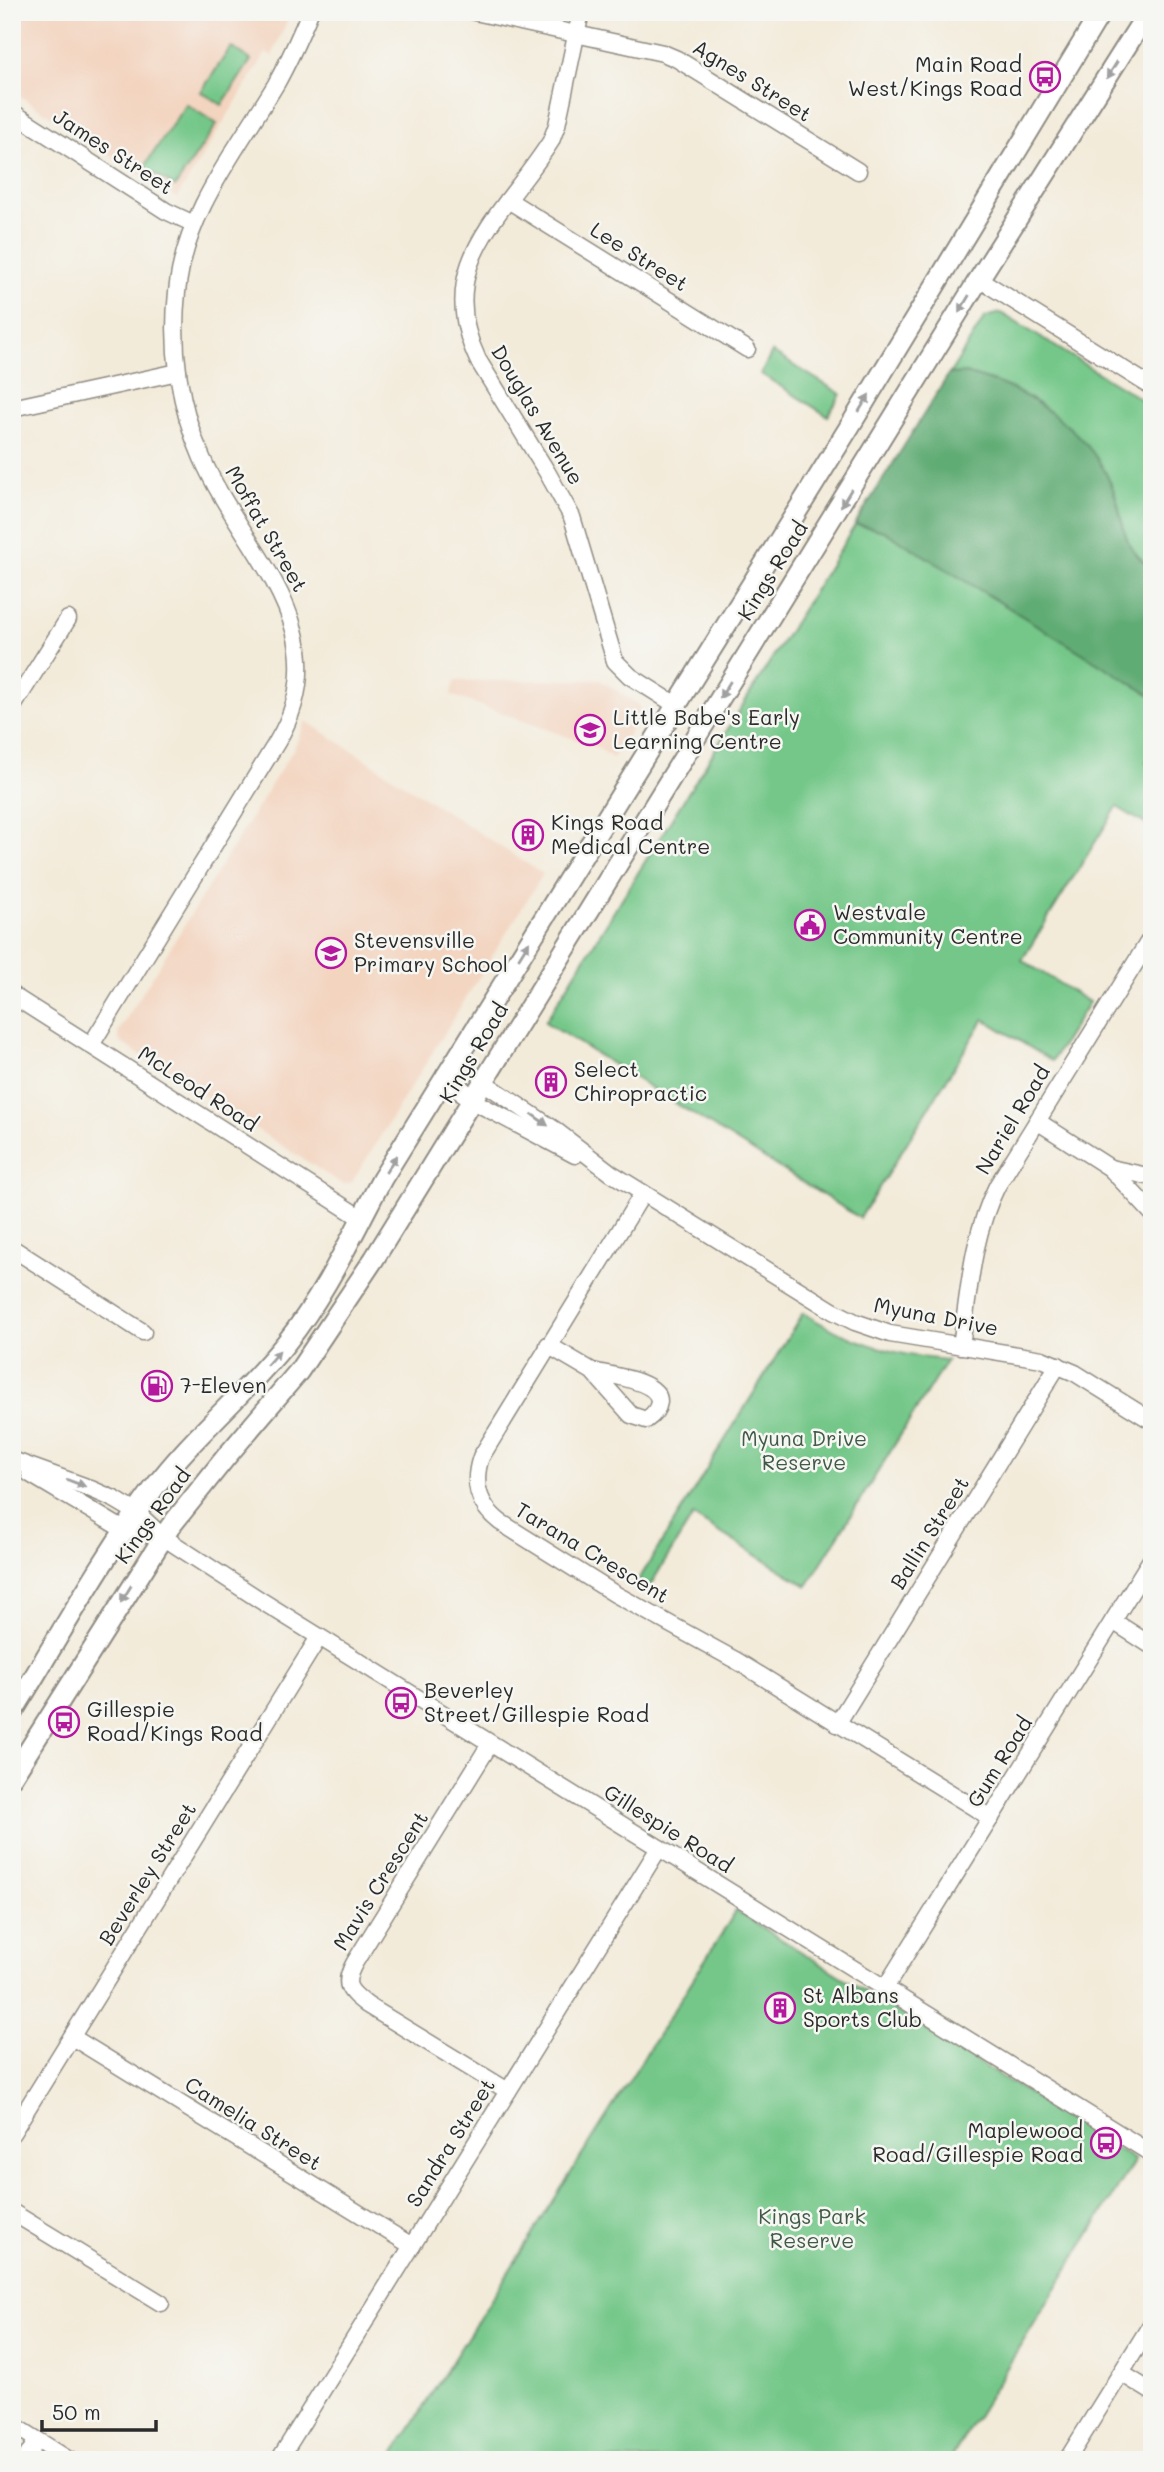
<svg xmlns="http://www.w3.org/2000/svg" width="1164" height="2472" font-family="Mali,sans-serif">
	<rect width="100%" height="100%" fill="#f6f6f2"/>
	<filter id="ink" filterUnits="userSpaceOnUse"><feTurbulence type="fractalNoise" baseFrequency=".0143" numOctaves="2"/><feDisplacementMap in="SourceGraphic" scale="14" xChannelSelector="R" yChannelSelector="G"/><feConvolveMatrix kernelMatrix="1 2 1 2 8 2 1 2 1" color-interpolation-filters="sRGB"/></filter>
	<filter id="wash" filterUnits="userSpaceOnUse"><feTurbulence type="fractalNoise" baseFrequency=".00686" numOctaves="4" result="noise"/><feDisplacementMap in="SourceGraphic" scale="28" xChannelSelector="R" yChannelSelector="G"/><feGaussianBlur stdDeviation="1.57" result="paint"/><feColorMatrix in="noise" values="0 0 0 0 0 0 0 0 0 0 0 0 0 0 0 0 0 1.4 0 .05"/><feComposite in="paint" operator="in"/></filter>
	<g filter="url(#wash)">
		<rect width="100%" height="100%" fill="#f3ebda"/>
		<g fill="#f3d4bf">
			<polygon points="12,12 291,12 272,56 266,53 177,198 12,91"/>
			<polygon points="600,680 639,705 641,714 613,758 596,747 451,695 455,681"/>
			<polygon points="306,721 543,874 352,1182 342,1184 120,1042 118,1032 294,748"/>
		</g>
		<g fill="#75c789" stroke="#50795a" stroke-width="2">
			<polygon points="231,47 251,60 222,105 201,92"/>
			<polygon points="186,104 217,124 175,187 144,167"/>
			<polygon points="1001,313 1152,406 1152,752 1146,762 1152,766 1152,828 1117,807 1022,960 1089,1002 1052,1061 984,1019 860,1218 545,1022 985,317"/>
			<polygon points="772,352 841,394 828,416 761,374"/>
			<path d="M803,1313C848,1341 894,1356 947,1360L807,1586L693,1516L646,1592L635,1586Z"/>
			<polygon points="736,1911 1135,2160 950,2460 390,2460"/>
		</g>
		<path fill="#60ac75" stroke="#466c50" stroke-width="2" d="M966,373C981,378 998,382 1012,389C1054,410 1096,443 1113,489C1126,521 1118,545 1152,568V696L884,531L855,524L949,374Z"/>
	</g>
	<g filter="url(#ink)">
		<g fill="none" stroke-linecap="round" stroke-linejoin="round">
			<g stroke="#8f8b82" stroke-width="19">
				<g id="minor">
					<polyline points="475,12 663,53 677,59 858,171"/>
					<path d="M581,12L557,125L551,141C504,215 432,264 478,360L547,472L572,517L615,661L630,676L676,705"/>
					<polyline points="12,112 166,211 194,224"/>
					<polyline points="508,200 747,349"/>
					<polyline points="979,279 1152,387"/>
					<polyline points="12,408 178,372"/>
					<polyline points="12,708 68,619"/>
					<polyline points="12,995 361,1218"/>
					<path d="M91,1045L277,742C344,630 243,553 202,458C179,407 171,348 177,292C185,212 236,151 276,84C289,61 300,36 310,12"/>
					<polyline points="483,1082 555,1130 611,1173 833,1311 855,1322 890,1334 1042,1359 1075,1373 1152,1421"/>
					<polyline points="473,1101 575,1155"/>
					<polyline points="1037,1121 1110,1168 1152,1213"/>
					<polyline points="1110,1168 1152,1177"/>
					<path d="M643,1193L481,1457C472,1483 478,1505 500,1522L615,1594L737,1661L991,1818"/>
					<polyline points="12,1248 143,1332"/>
					<path d="M548,1345L592,1371L631,1415L646,1420C652,1416 658,1410 659,1402C660,1380 608,1375 592,1371"/>
					<path d="M961,1346C969,1291 972,1236 997,1186L1152,936"/>
					<polyline points="12,1460 84,1486 114,1499 136,1512 163,1537 260,1600 1152,2154"/>
					<polyline points="30,1474 124,1530 163,1537"/>
					<polyline points="1113,1621 1152,1646"/>
					<polyline points="837,1724 1058,1365"/>
					<path d="M490,1744L355,1962C342,1985 348,1990 367,2005L508,2091"/>
					<polyline points="885,1988 1152,1558"/>
					<polyline points="72,2037 412,2246"/>
					<polyline points="12,2133 319,1637"/>
					<polyline points="12,2212 161,2303"/>
					<polyline points="1121,2373 1152,2392"/>
					<polyline points="12,2424 69,2460"/>
					<polyline points="25,2460 37,2440"/>
					<polyline points="279,2460 659,1848"/>
					<polyline points="1067,2460 1152,2323"/>
				</g>
			</g>
			<g stroke="#8f8b82" stroke-width="23">
				<g id="major">
					<polyline points="446,1076 473,1101"/>
					<path d="M12,1713C59,1637 101,1560 154,1488C193,1436 245,1394 286,1343C326,1293 352,1235 382,1179L850,426L1101,12"/>
					<polyline points="12,1777 170,1527 226,1457 299,1371 374,1259 979,279 1148,12"/>
				</g>
			</g>
			<use href="#minor" stroke="#fff" stroke-width="16"/>
			<use href="#major" stroke="#fff" stroke-width="19"/>
		</g>
		<defs><path id="oneway-solid" d="M-6-.8H1V-3.2L6.5 0L1 3.2V.8H-6Z" transform="scale(1.75)"/></defs>
		<g fill="#a0a0a0">
			<use href="#oneway-solid" transform="translate(1112 70) rotate(122)"/>
			<use href="#oneway-solid" transform="translate(964 304) rotate(121)"/>
			<use href="#oneway-solid" transform="translate(864 403) rotate(-59)"/>
			<use href="#oneway-solid" transform="translate(846 498) rotate(121)"/>
			<use href="#oneway-solid" transform="translate(725 690) rotate(122)"/>
			<use href="#oneway-solid" transform="translate(524 950) rotate(-58)"/>
			<use href="#oneway-solid" transform="translate(540 1120) rotate(35)"/>
			<use href="#oneway-solid" transform="translate(391 1164) rotate(-58)"/>
			<use href="#oneway-solid" transform="translate(273 1358) rotate(-49)"/>
			<use href="#oneway-solid" transform="translate(76 1483) rotate(21)"/>
			<use href="#oneway-solid" transform="translate(126 1594) rotate(122)"/>
		</g>
	</g>
	<defs>
		<g id="bus-ring" transform="scale(1.575)"><circle r="9.5" fill="#f6f6f2" stroke="#b5179e" stroke-width="1.5"/><path d="M-5-6H5V4H4V6H2V4H-2V6H-4V4H-5ZM-3.5-4V0h7V-4ZM-3.5 1.2v1.5H-2V1.2ZM2 1.2v1.5H3.5V1.2Z" fill="#b5179e"/></g>
		<g id="school-ring" transform="scale(1.575)"><circle r="9.5" fill="#f6f6f2" stroke="#b5179e" stroke-width="1.5"/><path d="M0-5L7-2L0 1L-7-2ZM-4 1L0 2.5L4 1V4Q0 6-4 4Z" fill="#b5179e"/></g>
		<g id="building-ring" transform="scale(1.575)"><circle r="9.5" fill="#f6f6f2" stroke="#b5179e" stroke-width="1.5"/><path d="M-4-6H4V6H1V3H-1V6H-4ZM-2.5-4.3h1.7v1.8h-1.7ZM.8-4.3h1.7v1.8H.8ZM-2.5-1h1.7V.8h-1.7ZM.8-1h1.7V.8H.8Z" fill="#b5179e"/></g>
		<g id="civic-ring" transform="scale(1.575)"><circle r="9.5" fill="#f6f6f2" stroke="#b5179e" stroke-width="1.5"/><path d="M-.6-6.5H3V-4.5H.6V-3L4-1V1h2V6H-6V1h2V-1L-.6-3ZM-1.2 2.5V6h2.4V2.5Z" fill="#b5179e"/></g>
		<g id="fuel-ring" transform="scale(1.575)"><circle r="9.5" fill="#f6f6f2" stroke="#b5179e" stroke-width="1.5"/><path d="M-5.5-6h7V0h2V4h1.3V-2.5L3-4.5l.8-.8L6-3V5H2.5V1h-1V6h-7ZM-4.2-4.7v3.2H.2V-4.7Z" fill="#b5179e"/></g>
	</defs>
	<g fill-rule="evenodd">
		<use href="#bus-ring" x="1045" y="77"/>
		<use href="#school-ring" x="590" y="730"/>
		<use href="#building-ring" x="528" y="835"/>
		<use href="#civic-ring" x="810" y="925"/>
		<use href="#school-ring" x="331" y="953"/>
		<use href="#building-ring" x="551" y="1082"/>
		<use href="#fuel-ring" x="157" y="1386"/>
		<use href="#bus-ring" x="401" y="1703"/>
		<use href="#bus-ring" x="64" y="1722"/>
		<use href="#building-ring" x="780" y="2008"/>
		<use href="#bus-ring" x="1106" y="2143"/>
	</g>
	<g text-anchor="middle" stroke-width="5" stroke-linejoin="round" paint-order="stroke">
		<g font-size="21" fill="#2b2b2b" stroke="#f6f6f2" text-anchor="start">
			<text x="1022" y="72" text-anchor="end">Main Road<tspan x="1022" dy="24">West/Kings Road</tspan></text>
			<text x="613" y="725">Little Babe's Early<tspan x="613" dy="24">Learning Centre</tspan></text>
			<text x="551" y="830">Kings Road<tspan x="551" dy="24">Medical Centre</tspan></text>
			<text x="833" y="920">Westvale<tspan x="833" dy="24">Community Centre</tspan></text>
			<text x="354" y="948">Stevensville<tspan x="354" dy="24">Primary School</tspan></text>
			<text x="574" y="1077">Select<tspan x="574" dy="24">Chiropractic</tspan></text>
			<text x="180" y="1393">7-Eleven</text>
			<text x="424" y="1698">Beverley<tspan x="424" dy="24">Street/Gillespie Road</tspan></text>
			<text x="87" y="1717">Gillespie<tspan x="87" dy="24">Road/Kings Road</tspan></text>
			<text x="803" y="2003">St Albans<tspan x="803" dy="24">Sports Club</tspan></text>
			<text x="1083" y="2138" text-anchor="end">Maplewood<tspan x="1083" dy="24">Road/Gillespie Road</tspan></text>
		</g>
		<g font-size="21" fill="#2b2b2b" stroke="#f6f6f2">
			<text transform="translate(752 81) rotate(32)" y="7">Agnes Street</text>
			<text transform="translate(113 152) rotate(33)" y="7">James Street</text>
			<text transform="translate(639 257) rotate(32)" y="7">Lee Street</text>
			<text transform="translate(537 415) rotate(59)" y="7">Douglas Avenue</text>
			<text transform="translate(266 529) rotate(60)" y="7">Moffat Street</text>
			<text transform="translate(773 571) rotate(-58)" y="7">Kings Road</text>
			<text transform="translate(474 1053) rotate(-59)" y="7">Kings Road</text>
			<text transform="translate(198 1089) rotate(33)" y="7">McLeod Road</text>
			<text transform="translate(1013 1120) rotate(-59)" y="7">Nariel Road</text>
			<text transform="translate(936 1317) rotate(11)" y="7">Myuna Drive</text>
			<text transform="translate(153 1516) rotate(-54)" y="7">Kings Road</text>
			<text transform="translate(930 1533) rotate(-58)" y="7">Ballin Street</text>
			<text transform="translate(592 1553) rotate(31)" y="7">Tarana Crescent</text>
			<text transform="translate(1000 1762) rotate(-58)" y="7">Gum Road</text>
			<text transform="translate(668 1829) rotate(32)" y="7">Gillespie Road</text>
			<text transform="translate(148 1874) rotate(-58)" y="7">Beverley Street</text>
			<text transform="translate(381 1881) rotate(-58)" y="7">Mavis Crescent</text>
			<text transform="translate(253 2124) rotate(32)" y="7">Camelia Street</text>
			<text transform="translate(451 2143) rotate(-58)" y="7">Sandra Street</text>
		</g>
		<g font-size="21" fill="#415a47" stroke="#f6f6f2">
			<text x="804" y="1446">Myuna Drive<tspan x="804" dy="24">Reserve</tspan></text>
			<text x="812" y="2224">Kings Park<tspan x="812" dy="24">Reserve</tspan></text>
		</g>
	</g>
	<rect width="1164" height="2472" fill="none" stroke="#f6f6f2" stroke-width="42"/>
	<path d="M42 2420v10h114v-10" fill="none" stroke="#2b2b2b" stroke-width="3.5"/>
	<text x="52" y="2420" font-size="21" fill="#2b2b2b" stroke="#f6f6f2" stroke-width="5" paint-order="stroke">50 m</text>
</svg>
